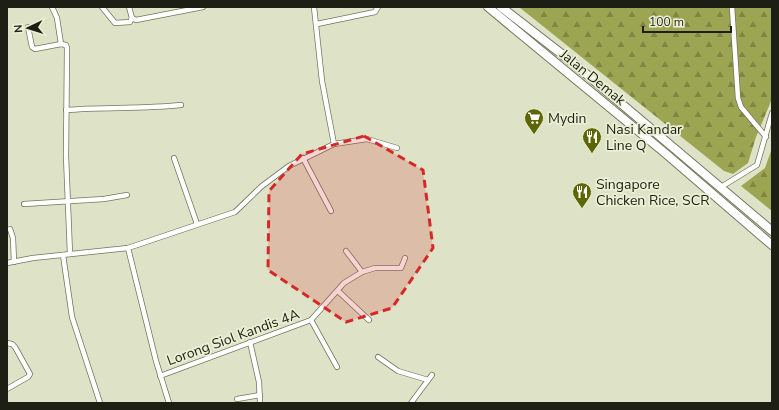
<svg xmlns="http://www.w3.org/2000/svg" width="779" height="410" font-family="'Nunito Sans',sans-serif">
	<defs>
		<pattern id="forest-firs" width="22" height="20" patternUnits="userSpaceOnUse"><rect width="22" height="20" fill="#9ca552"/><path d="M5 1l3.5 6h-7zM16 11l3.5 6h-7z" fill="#7f8643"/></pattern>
	</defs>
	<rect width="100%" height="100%" fill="#dee3c7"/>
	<g fill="url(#forest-firs)">
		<polygon points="519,7 772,7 772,99 756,137 748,163 733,174 724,171"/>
		<polygon points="772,148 772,211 741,186 765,168"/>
	</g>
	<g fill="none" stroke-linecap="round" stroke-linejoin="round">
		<g stroke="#72765d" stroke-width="6">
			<g id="minor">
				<polyline points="52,7 57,18 61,44"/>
				<polyline points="102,7 115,23 130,22 132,18"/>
				<polyline points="129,7 132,18"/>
				<polyline points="314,7 322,81 334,144"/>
				<polyline points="732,7 738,98 741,107 766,137"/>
				<polyline points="132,18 136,20 203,7"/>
				<polyline points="317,24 375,12 378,7"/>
				<polyline points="28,27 32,47 35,49 61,44 66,45 67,48 66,156 70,254"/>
				<path d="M66,110C105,107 143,109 181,105"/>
				<polyline points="174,158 197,224"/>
				<polyline points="303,158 331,211"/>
				<polyline points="721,187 757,165 772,113"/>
				<polyline points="24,204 104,199 127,195"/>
				<polyline points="10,229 13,238 14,262"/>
				<polyline points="128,248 156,361 169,403"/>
				<polyline points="346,251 362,272"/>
				<polyline points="63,255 72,317 100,403"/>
				<polyline points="7,263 33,258 128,248 235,212 262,186 289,166 334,144 367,139 397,148"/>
				<polyline points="338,291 369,320"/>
				<polyline points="311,320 337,367"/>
				<polyline points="250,342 259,382 260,403"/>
				<polyline points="7,343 12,344 15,347 30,374 28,377 7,389"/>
				<polyline points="378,357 398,371 428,380"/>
				<polyline points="160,376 311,320 344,283 362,272 375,268 401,268 405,258"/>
				<polyline points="237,399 260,395"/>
				<polyline points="411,403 432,375"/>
			</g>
		</g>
		<g stroke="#72765d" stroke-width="10">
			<g id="trunk">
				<polyline points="488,7 665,153 772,245"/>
				<polyline points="501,7 572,62 772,231"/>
			</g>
		</g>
		<use href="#minor" stroke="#fff" stroke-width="4.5"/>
		<use href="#trunk" stroke="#fff" stroke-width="8"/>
	</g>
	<path fill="#d62828" fill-opacity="0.2" stroke="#d62828" stroke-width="3" stroke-dasharray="8 5" stroke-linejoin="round" d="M364,136L423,170L433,248L392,308L346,322L268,270L269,191L302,154Z"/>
	<defs>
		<g id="supermarket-pin" transform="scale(1)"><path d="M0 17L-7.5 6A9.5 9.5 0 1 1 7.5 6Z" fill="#5e6604" stroke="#ebf0d4"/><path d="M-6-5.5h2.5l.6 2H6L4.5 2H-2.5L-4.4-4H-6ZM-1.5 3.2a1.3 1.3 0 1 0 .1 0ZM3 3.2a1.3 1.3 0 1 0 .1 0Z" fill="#fff"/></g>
		<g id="restaurant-pin" transform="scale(1)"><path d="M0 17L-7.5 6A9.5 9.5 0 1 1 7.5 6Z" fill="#5e6604" stroke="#ebf0d4"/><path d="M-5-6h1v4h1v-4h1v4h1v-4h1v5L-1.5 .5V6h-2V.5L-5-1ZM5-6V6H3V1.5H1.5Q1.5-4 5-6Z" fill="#fff"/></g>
	</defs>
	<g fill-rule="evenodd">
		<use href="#supermarket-pin" x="534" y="118"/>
		<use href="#restaurant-pin" x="592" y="137"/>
		<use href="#restaurant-pin" x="582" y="192"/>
	</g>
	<g text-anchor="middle" stroke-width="3.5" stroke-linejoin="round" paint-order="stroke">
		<g font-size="14" fill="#1d1e14" stroke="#ebf0d4">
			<text transform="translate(593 77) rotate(39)" y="5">Jalan Demak</text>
			<text transform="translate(233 337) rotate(-20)" y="5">Lorong Siol Kandis 4A</text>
		</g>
		<g font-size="14" fill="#1d1e14" stroke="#ebf0d4" text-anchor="start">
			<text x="548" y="123">Mydin</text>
			<text x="606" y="134">Nasi Kandar<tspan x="606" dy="16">Line Q</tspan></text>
			<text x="596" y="189">Singapore<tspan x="596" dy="16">Chicken Rice, SCR</tspan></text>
		</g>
	</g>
	<rect width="779" height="410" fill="none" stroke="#1d1e14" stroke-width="16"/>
	<g transform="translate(28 28) rotate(266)" stroke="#ebf0d4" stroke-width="3" paint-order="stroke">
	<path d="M0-3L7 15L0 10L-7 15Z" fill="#1d1e14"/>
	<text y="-6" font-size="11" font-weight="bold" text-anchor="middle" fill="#1d1e14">N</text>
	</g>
	<path d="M643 26v6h88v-6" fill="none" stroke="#1d1e14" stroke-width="2"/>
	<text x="649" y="26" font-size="12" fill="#1d1e14" stroke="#ebf0d4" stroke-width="3" paint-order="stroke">100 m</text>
</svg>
